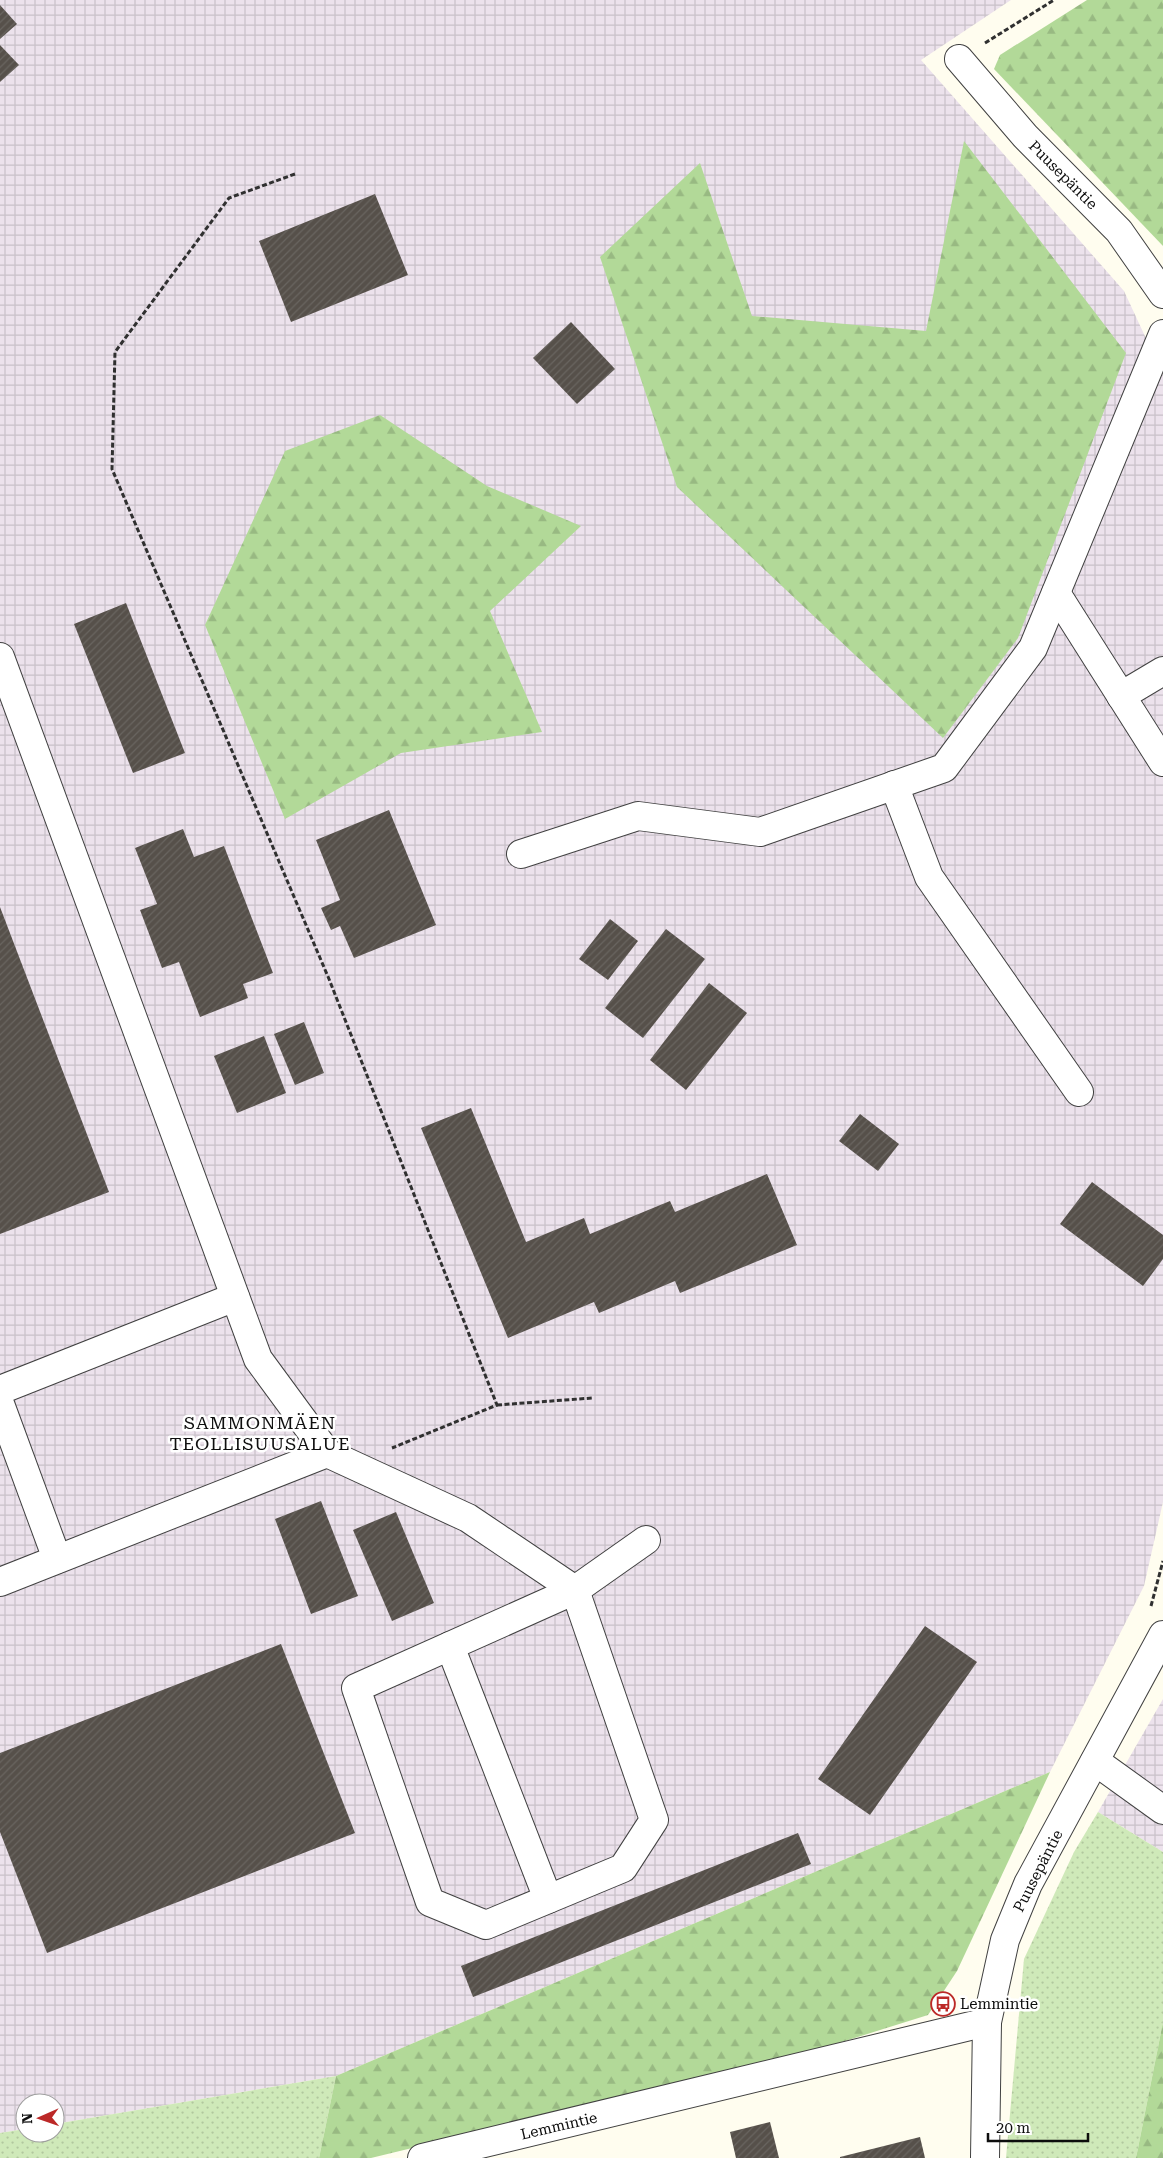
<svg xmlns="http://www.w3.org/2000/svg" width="1163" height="2158" font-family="'Roboto Serif',serif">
	<defs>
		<pattern id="industrial-grid" width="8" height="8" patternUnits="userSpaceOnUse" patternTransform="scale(1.25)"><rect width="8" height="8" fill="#ece2ec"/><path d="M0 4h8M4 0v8" fill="none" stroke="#c9c1c9"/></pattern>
		<pattern id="grass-dots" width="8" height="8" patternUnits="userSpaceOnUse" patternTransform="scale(1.25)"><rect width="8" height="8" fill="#cfe9b9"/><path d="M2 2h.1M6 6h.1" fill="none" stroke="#b1c79e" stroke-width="1.8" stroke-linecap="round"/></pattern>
		<pattern id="forest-firs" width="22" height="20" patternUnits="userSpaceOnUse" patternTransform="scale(1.25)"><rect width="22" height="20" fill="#b2d998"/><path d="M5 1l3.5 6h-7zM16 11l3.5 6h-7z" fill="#98b982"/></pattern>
		<pattern id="building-hatch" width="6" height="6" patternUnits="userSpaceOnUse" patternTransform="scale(1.25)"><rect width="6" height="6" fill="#56504a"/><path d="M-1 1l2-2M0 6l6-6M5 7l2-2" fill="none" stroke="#696560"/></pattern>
	</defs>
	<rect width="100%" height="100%" fill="#fffdef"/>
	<g fill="url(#industrial-grid)">
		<polygon points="0,0 1011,0 921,60 1124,291 1163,375 1163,1502 1144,1586 1050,1772 336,2076 55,2124 55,2103 25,2103 25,2129 0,2133"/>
		<polygon points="1163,1699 1163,1852 1098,1812"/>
	</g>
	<g fill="url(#grass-dots)">
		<polygon points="1098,1812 1163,1852 1163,2022 1136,2158 1006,2158 1024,1959 1074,1852"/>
		<polygon points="336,2076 319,2158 0,2158 0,2133 25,2129 25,2133 55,2133 55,2124"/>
	</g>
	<g fill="url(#forest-firs)">
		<polygon points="1087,0 1163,0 1163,246 994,69 1000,55"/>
		<polygon points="964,141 1126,353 1018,638 943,738 677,487 600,257 700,163 752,316 926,331"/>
		<polygon points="380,415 487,486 581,526 490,611 542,732 401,753 285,819 205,625 285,451"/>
		<polygon points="1050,1772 957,1971 928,2015 813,2051 371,2158 319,2158 336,2076"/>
		<polygon points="1163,2022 1163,2158 1136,2158"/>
	</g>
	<g fill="url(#building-hatch)">
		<polygon points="0,5 17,24 0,39"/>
		<polygon points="0,45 19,65 0,82"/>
		<polygon points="375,194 408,275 291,322 259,241"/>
		<polygon points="571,322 615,369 577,404 533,358"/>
		<polygon points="126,603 185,753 133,773 74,624"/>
		<polygon points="389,810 436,925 354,958 340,926 331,930 321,908 340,900 316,840"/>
		<polygon points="183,829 194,857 224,846 273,973 243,984 248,998 200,1017 179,962 162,968 140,910 157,904 135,848"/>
		<polygon points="0,907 109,1192 0,1234"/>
		<polygon points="610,919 638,941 608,980 579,959"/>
		<polygon points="666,929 705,959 643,1038 605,1008"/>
		<polygon points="709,983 747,1013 686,1090 650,1060"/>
		<polygon points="304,1022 324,1073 295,1085 274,1034"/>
		<polygon points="264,1036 286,1093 237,1113 214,1056"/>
		<polygon points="471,1108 526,1242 584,1218 590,1234 670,1201 675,1212 767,1174 797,1245 680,1293 675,1281 599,1313 594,1302 508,1338 421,1128"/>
		<polygon points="860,1114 899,1144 878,1171 839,1141"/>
		<polygon points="1092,1182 1163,1235 1163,1259 1143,1286 1060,1224"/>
		<polygon points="321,1501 358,1596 311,1614 275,1519"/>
		<polygon points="396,1512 434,1603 392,1621 353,1530"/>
		<polygon points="925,1626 977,1662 870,1815 818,1779"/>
		<polygon points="281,1644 355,1833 47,1953 0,1832 0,1753"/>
		<polygon points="798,1833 811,1864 473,1997 461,1966"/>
		<polygon points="770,2122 779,2158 736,2158 730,2132"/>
		<polygon points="920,2137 925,2158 840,2158 840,2157"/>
	</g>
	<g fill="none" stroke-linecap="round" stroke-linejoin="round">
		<g stroke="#414141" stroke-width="30">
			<g id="minor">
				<polyline points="959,59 1025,136 1119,231 1163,294"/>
				<polyline points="1056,593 1163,762"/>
				<polyline points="0,657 258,1359 327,1453 468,1518 575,1590 646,1540"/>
				<polyline points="1121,696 1163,671"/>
				<polyline points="894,785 929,877 1079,1092"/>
				<polyline points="521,854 638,816 760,832 944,768 1033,648 1163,334"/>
				<polyline points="0,1390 235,1297"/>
				<polyline points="0,1404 57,1559"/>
				<polyline points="0,1582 327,1453"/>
				<polygon points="575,1590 654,1820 623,1868 486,1925 430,1902 356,1688"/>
				<polyline points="450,1646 548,1899"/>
				<polyline points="1095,1761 1163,1810"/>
				<polyline points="422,2158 987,2022"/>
				<polyline points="985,2158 987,2022 1005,1940 1028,1884 1163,1635"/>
			</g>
		</g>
		<g stroke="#303030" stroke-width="3" stroke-dasharray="5 2.5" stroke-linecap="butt">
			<polyline points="985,43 1054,0"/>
			<polyline points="295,174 229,198 115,352 112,469 329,979 497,1405 392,1448"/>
			<polyline points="497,1405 592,1398"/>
			<polyline points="1151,1606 1163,1561"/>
		</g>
		<use href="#minor" stroke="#fff" stroke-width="28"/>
	</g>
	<defs>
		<g id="bus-ring" transform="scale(1.25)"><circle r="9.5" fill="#fff" stroke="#bc2928" stroke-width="1.5"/><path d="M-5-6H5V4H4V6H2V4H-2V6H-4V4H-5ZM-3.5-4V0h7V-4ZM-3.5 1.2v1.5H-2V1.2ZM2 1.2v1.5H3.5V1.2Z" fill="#bc2928"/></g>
	</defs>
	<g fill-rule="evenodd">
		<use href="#bus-ring" x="943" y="2004"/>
	</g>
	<g text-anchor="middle" stroke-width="5" stroke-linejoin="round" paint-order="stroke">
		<g font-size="15" fill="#0e0e0e" stroke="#fff">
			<text transform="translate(1063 175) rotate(45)" y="5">Puusepäntie</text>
			<text transform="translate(1038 1871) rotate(-63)" y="5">Puusepäntie</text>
			<text transform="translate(559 2126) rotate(-13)" y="5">Lemmintie</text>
		</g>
		<g font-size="15" fill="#0e0e0e" stroke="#fff" text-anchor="start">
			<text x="960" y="2009">Lemmintie</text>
		</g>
		<g font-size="18" letter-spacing="1" fill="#0e0e0e" stroke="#fff">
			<text x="260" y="1429">SAMMONMÄEN<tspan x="260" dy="21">TEOLLISUUSALUE</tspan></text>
		</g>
	</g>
	<g transform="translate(40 2118) rotate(268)"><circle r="24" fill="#ffffff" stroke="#9f9f9f"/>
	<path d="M0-4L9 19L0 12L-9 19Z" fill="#bc2928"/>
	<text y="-8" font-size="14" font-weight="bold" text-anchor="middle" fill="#0e0e0e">N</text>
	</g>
	<path d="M988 2133v8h100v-8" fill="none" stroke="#0e0e0e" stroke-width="2.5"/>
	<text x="996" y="2133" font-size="15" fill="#0e0e0e" stroke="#ffffff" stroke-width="4" paint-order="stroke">20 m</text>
</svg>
